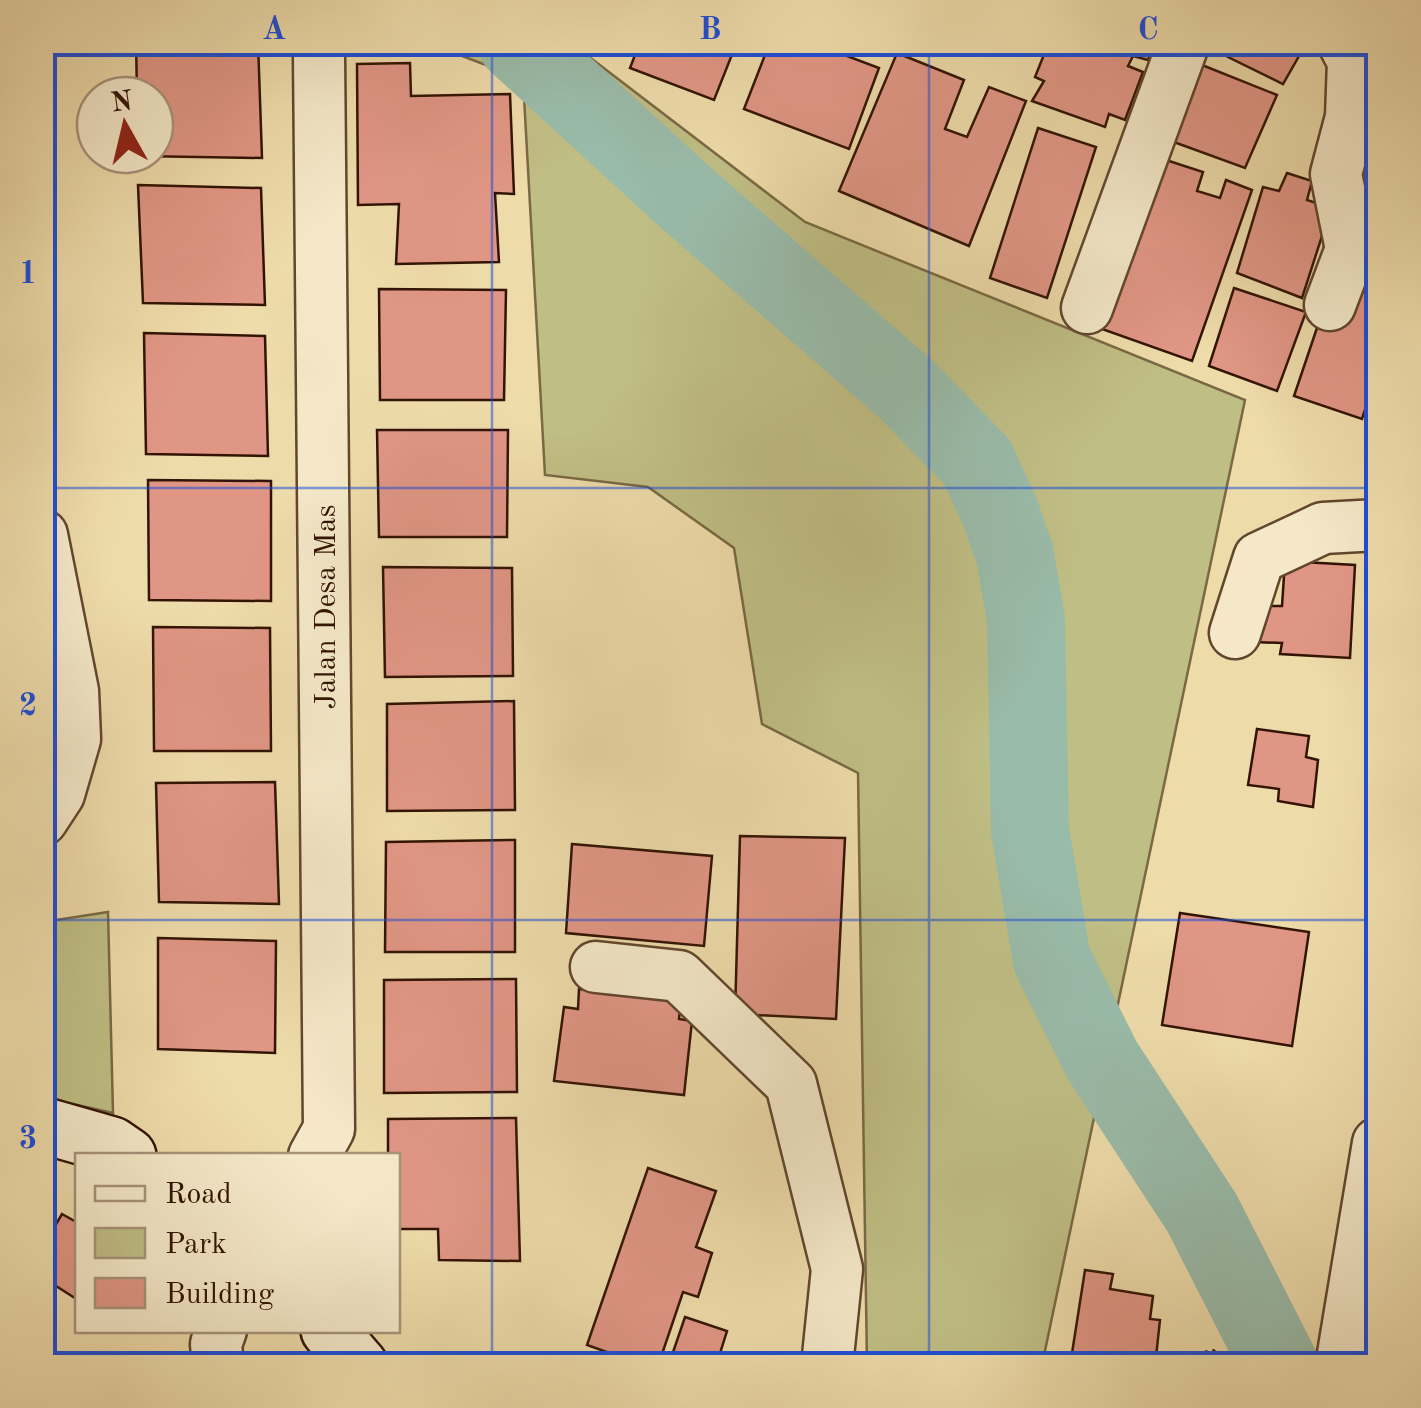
<svg xmlns="http://www.w3.org/2000/svg" width="1421" height="1408" font-family="'Old Standard TT',serif">
	<rect width="100%" height="100%" fill="#eedbaa"/>
	<filter id="stains"><feTurbulence type="fractalNoise" baseFrequency=".002" numOctaves="4"/><feColorMatrix values="0 0 0 0 .2 0 0 0 0 .09 0 0 0 0 .02 0 0 0 .5 -.17"/></filter>
	<radialGradient id="worn" r=".72"><stop offset=".6" stop-color="#630" stop-opacity="0"/><stop offset="1" stop-color="#630" stop-opacity=".3"/></radialGradient>
	<g fill="#bfbe84" stroke="#796944" stroke-width="2.5">
		<polygon points="428,43 571,43 805,222 1245,400 1042,1365 867,1365 858,773 762,724 734,548 648,487 545,475 523,79"/>
		<polygon points="108,912 113,1113 42,1097 43,922"/>
	</g>
	<g fill="none" stroke-linecap="round" stroke-linejoin="round">
		<polyline stroke="#99bba9" stroke-width="78" points="516,42 685,197 907,390 977,462 1000,512 1015,555 1026,620 1030,831 1052,960 1102,1060 1202,1213 1280,1366"/>
	</g>
	<g fill="#e09685" stroke="#331404" stroke-width="2.5">
		<polygon points="136,42 258,42 262,158 139,156 155,155 155,95 137,95"/>
		<polygon points="640,42 737,42 714,100 630,68"/>
		<polygon points="770,42 810,42 879,68 849,149 744,109"/>
		<polygon points="1049,42 1155,42 1148,60 1133,56 1128,66 1143,72 1125,120 1109,114 1105,127 1032,101 1044,81 1035,77"/>
		<polygon points="1238,42 1307,42 1283,84 1228,57"/>
		<polygon points="897,53 964,80 945,129 967,137 989,87 1026,101 969,246 839,191"/>
		<polygon points="410,63 411,96 510,94 514,194 495,193 499,262 396,264 399,204 358,205 357,64"/>
		<polygon points="1202,65 1277,95 1245,168 1171,141"/>
		<polygon points="1378,119 1378,224 1351,208 1358,140 1371,147"/>
		<polygon points="1038,128 1096,147 1047,298 990,278"/>
		<polygon points="1163,159 1203,172 1197,191 1220,198 1226,180 1252,190 1192,361 1102,329"/>
		<polygon points="1287,173 1312,181 1307,200 1331,208 1302,298 1237,273 1263,187 1279,191"/>
		<polygon points="138,185 261,188 265,305 143,303"/>
		<polygon points="1356,285 1378,291 1378,370 1362,419 1294,396 1321,316"/>
		<polygon points="1234,288 1306,312 1277,391 1209,366"/>
		<polygon points="379,289 506,290 504,400 380,400"/>
		<polygon points="144,333 265,336 268,456 146,454"/>
		<polygon points="377,430 508,430 507,537 379,537"/>
		<polygon points="148,480 271,481 271,601 149,600"/>
		<polygon points="1285,561 1355,565 1350,658 1280,654 1282,643 1255,642 1255,606 1282,606"/>
		<polygon points="383,567 512,568 513,676 385,677"/>
		<polygon points="153,627 270,628 271,751 154,751"/>
		<polygon points="514,701 515,810 387,811 387,704"/>
		<polygon points="1257,729 1309,736 1306,757 1318,760 1313,807 1278,801 1279,789 1248,785"/>
		<polygon points="275,782 279,904 159,902 156,783"/>
		<polygon points="740,836 845,838 836,1019 735,1014"/>
		<polygon points="515,840 515,952 385,952 386,842"/>
		<polygon points="572,844 712,856 704,946 566,933"/>
		<polygon points="1180,913 1309,932 1292,1046 1162,1025"/>
		<polygon points="158,938 276,941 275,1053 158,1049"/>
		<polygon points="516,979 517,1092 384,1093 384,980"/>
		<polygon points="579,989 681,1001 679,1019 692,1021 684,1095 554,1081 564,1007 578,1009"/>
		<polygon points="516,1118 520,1261 439,1260 438,1229 398,1229 398,1156 388,1156 388,1119"/>
		<polygon points="648,1168 716,1191 696,1247 712,1253 698,1297 683,1292 658,1366 646,1366 587,1345"/>
		<polygon points="62,1214 78,1223 78,1300 42,1277 42,1248"/>
		<polygon points="1085,1270 1113,1274 1110,1289 1153,1296 1150,1319 1160,1320 1156,1357 1142,1354 1141,1366 1070,1366"/>
		<polygon points="685,1317 727,1331 716,1366 683,1366 670,1361"/>
		<polygon points="138,1354 140,1366 67,1366 66,1363"/>
	</g>
	<g fill="none" stroke-linecap="round" stroke-linejoin="round">
		<g stroke="#62462e" stroke-width="55">
			<g id="street">
				<polyline points="1330,305 1351,249 1336,174 1351,117 1353,61 1343,42"/>
				<polyline points="1087,308 1184,42"/>
				<polyline points="42,535 73,691 75,739 59,794 42,820"/>
				<polyline points="1235,633 1259,558 1323,528 1378,525"/>
				<polyline points="596,967 679,976 791,1084 837,1269 827,1366"/>
				<polyline points="314,1156 329,1129 319,55"/>
				<polyline points="218,1366 216,1344 221,1330"/>
				<polyline points="1341,1366 1378,1143"/>
			</g>
		</g>
		<g stroke="#331404" stroke-width="60">
			<g id="secondary">
				<polyline points="42,1125 112,1145 128,1156"/>
				<polyline points="329,1330 360,1366"/>
			</g>
		</g>
		<polyline stroke="#331404" stroke-width="6" stroke-dasharray="2.5 5" stroke-linecap="butt" points="1183,1366 1184,1358 1213,1352 1227,1366"/>
		<use href="#street" stroke="#f4e8c8" stroke-width="50"/>
		<use href="#secondary" stroke="#f4e8c8" stroke-width="55"/>
	</g>
	<path fill="none" stroke="#1d4ed8" stroke-width="2.5" stroke-opacity="0.55" d="M492,42V1366M929,42V1366M42,488H1378M42,920H1378"/>
	<g text-anchor="middle" stroke-width="9" stroke-linejoin="round" paint-order="stroke">
		<g font-size="30" fill="#331404" stroke="#f4e8c8">
			<text transform="translate(325 607) rotate(-90)" y="10">Jalan Desa Mas</text>
		</g>
	</g>
	<rect width="1421" height="1408" fill="none" stroke="#eedbaa" stroke-width="110"/>
	<rect x="75" y="1153" width="325" height="180" fill="#f4e8c8" stroke="#a7937a" stroke-width="2.5"/>
	<rect x="95" y="1186" width="50" height="15" fill="#f4e8c8" stroke="#a7937a" stroke-width="2.5"/>
	<text x="165" y="1203" font-size="30" fill="#331404">Road</text>
	<rect x="95" y="1228" width="50" height="30" fill="#bfbe84" stroke="#a7937a" stroke-width="2.5"/>
	<text x="165" y="1253" font-size="30" fill="#331404">Park</text>
	<rect x="95" y="1278" width="50" height="30" fill="#e09685" stroke="#a7937a" stroke-width="2.5"/>
	<text x="165" y="1303" font-size="30" fill="#331404">Building</text>
	<g transform="translate(125 125) rotate(352)"><circle r="48" fill="#f4e8c8" stroke="#a7937a" stroke-width="2.5"/>
	<path d="M0-8L18 38L0 25L-18 38Z" fill="#8f2418"/>
	<text y="-15" font-size="28" font-weight="bold" text-anchor="middle" fill="#331404">N</text>
	</g>
	<rect x="55" y="55" width="1311" height="1298" fill="none" stroke="#1d4ed8" stroke-width="4"/>
	<g font-size="32" text-anchor="middle" font-weight="bold" fill="#1d4ed8">
		<text x="274" y="39">A</text>
		<text x="710" y="39">B</text>
		<text x="1148" y="39">C</text>
		<text x="28" y="283">1</text>
		<text x="28" y="715">2</text>
		<text x="28" y="1148">3</text>
	</g>
	<rect width="100%" height="100%" filter="url(#stains)"/>
	<rect width="100%" height="100%" fill="url(#worn)"/>
</svg>
